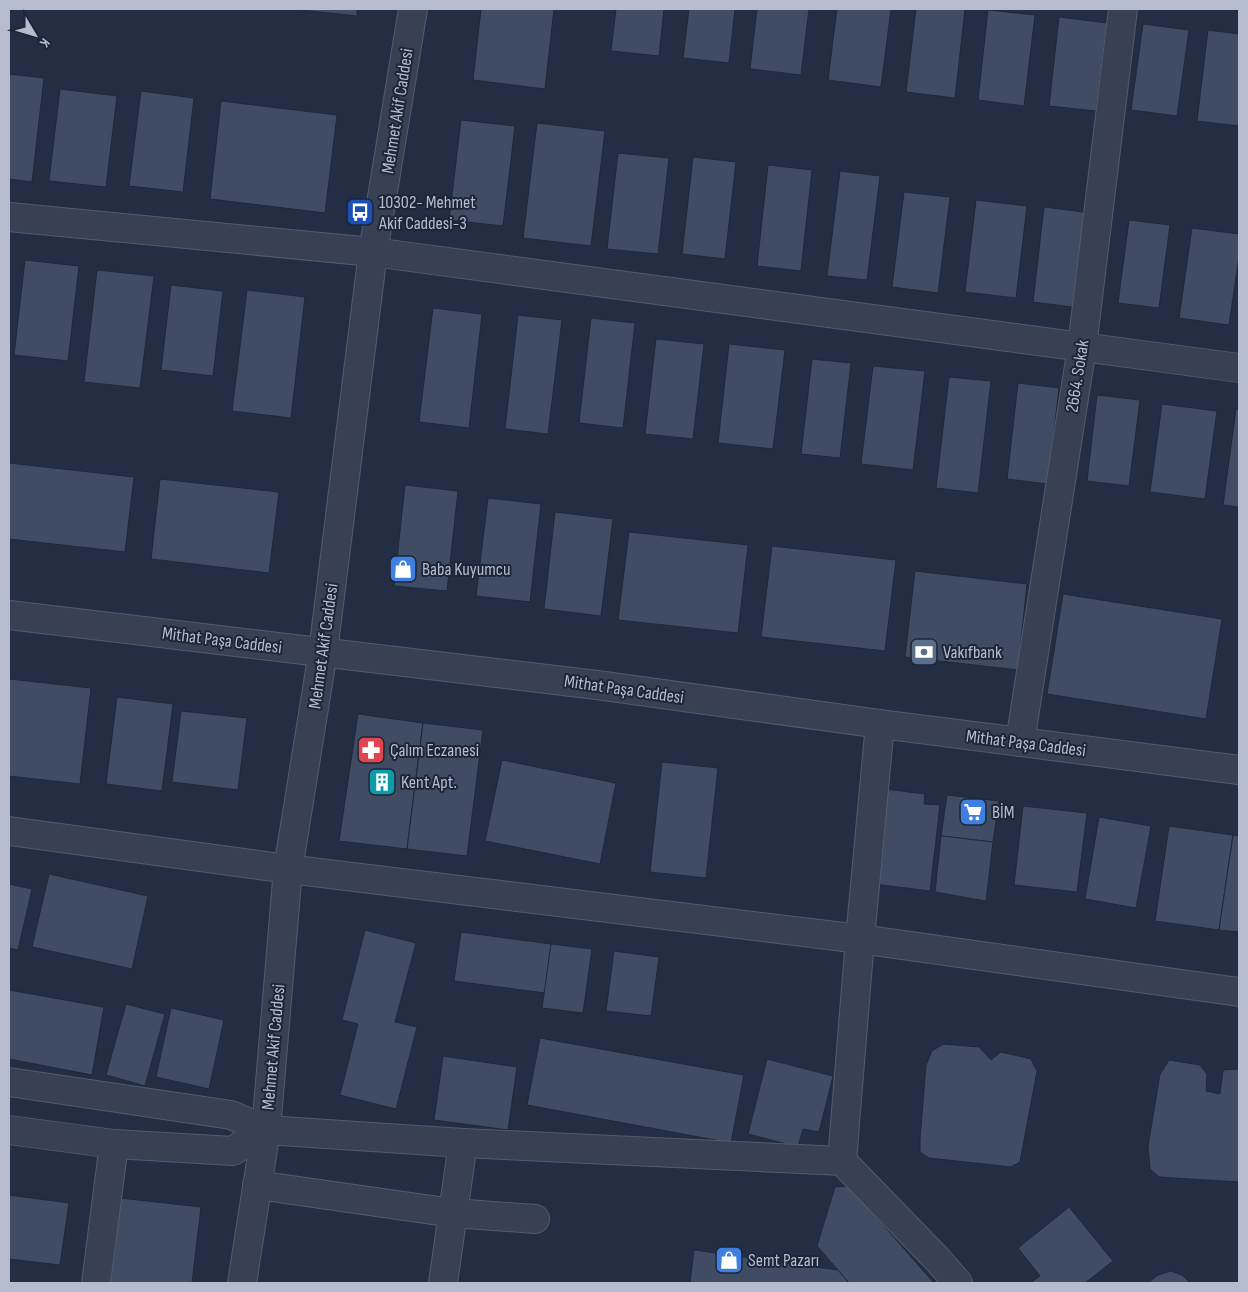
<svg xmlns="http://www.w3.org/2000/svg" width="1248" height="1292" font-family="'Sofia Sans Condensed',sans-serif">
	<rect width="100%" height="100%" fill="#232e44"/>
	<g fill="#404b64" stroke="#1f283a">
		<polygon points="293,9 357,9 357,16"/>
		<polygon points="481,9 554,9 545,89 473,80"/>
		<polygon points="616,9 664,9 659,56 611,51"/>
		<polygon points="689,9 735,9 729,63 683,58"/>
		<polygon points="757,9 809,9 801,75 750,69"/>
		<polygon points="837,9 891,9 881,87 828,80"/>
		<polygon points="916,9 965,9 955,98 906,92"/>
		<polygon points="988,10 1035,15 1024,106 978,100"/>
		<polygon points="1059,17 1107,23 1096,111 1049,106"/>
		<polygon points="1143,24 1189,30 1177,116 1131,110"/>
		<polygon points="1208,30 1239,34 1239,126 1197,121"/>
		<polygon points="9,74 44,78 32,182 9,179"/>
		<polygon points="60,89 117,96 106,187 49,181"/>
		<polygon points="141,91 194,98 183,192 129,186"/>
		<polygon points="221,101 337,115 325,213 210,199"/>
		<polygon points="461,120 515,126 503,226 449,220"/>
		<polygon points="537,123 605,131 591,246 523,238"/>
		<polygon points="618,153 669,158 658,254 607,249"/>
		<polygon points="693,157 736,162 725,259 682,254"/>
		<polygon points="768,165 812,170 801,271 757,266"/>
		<polygon points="840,171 880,176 867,280 827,276"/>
		<polygon points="904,192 950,197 938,293 892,287"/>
		<polygon points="976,200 1027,206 1016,298 965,292"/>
		<polygon points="1044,207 1091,213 1080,308 1033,302"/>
		<polygon points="1129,220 1170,225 1159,308 1118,303"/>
		<polygon points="1192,228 1239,234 1239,257 1229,325 1179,318"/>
		<polygon points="25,260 79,266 68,361 14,355"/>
		<polygon points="97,270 154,276 140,388 84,382"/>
		<polygon points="171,285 223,291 213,376 161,370"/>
		<polygon points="247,290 305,297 291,418 232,411"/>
		<polygon points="433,308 482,314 469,428 419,422"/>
		<polygon points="518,315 562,320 548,434 505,429"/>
		<polygon points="591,318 635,323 623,428 579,423"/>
		<polygon points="656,339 704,344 693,439 645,434"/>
		<polygon points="729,344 785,350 773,449 718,443"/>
		<polygon points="812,359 851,363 840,458 801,454"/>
		<polygon points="873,366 925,371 913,470 861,464"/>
		<polygon points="949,377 991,381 978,493 936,488"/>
		<polygon points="1018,383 1059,388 1048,484 1007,479"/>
		<polygon points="1097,395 1140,400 1129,486 1087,481"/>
		<polygon points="1162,404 1217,411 1205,499 1150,492"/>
		<polygon points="1236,409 1239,410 1239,507 1223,505"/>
		<polygon points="9,463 134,477 125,552 9,539"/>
		<polygon points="160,479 279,492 269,573 151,559"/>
		<polygon points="405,485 458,491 447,591 394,586"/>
		<polygon points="488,498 541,504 530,602 476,596"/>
		<polygon points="555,512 613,519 601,616 544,609"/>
		<polygon points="629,532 748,545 738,633 618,620"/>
		<polygon points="772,546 896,560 885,651 761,637"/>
		<polygon points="915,571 1027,584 1018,670 905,657"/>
		<polygon points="1063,594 1222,619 1206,719 1047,694"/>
		<polygon points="9,679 91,688 80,784 9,776"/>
		<polygon points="117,697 173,704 162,791 106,784"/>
		<polygon points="181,711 247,718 238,790 172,782"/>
		<polygon points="358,714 423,723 407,849 339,841"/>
		<polygon points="423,723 483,730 467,856 407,849"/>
		<polygon points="502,760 616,783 600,864 485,841"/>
		<polygon points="662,762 718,768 706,878 650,872"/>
		<polygon points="885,789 925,794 924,804 940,805 930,891 874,884"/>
		<polygon points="947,795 999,801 993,842 941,836"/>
		<polygon points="1023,806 1087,813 1077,892 1014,885"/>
		<polygon points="1099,817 1151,826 1136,908 1085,899"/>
		<polygon points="1169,826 1233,835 1219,930 1155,921"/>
		<polygon points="1233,835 1239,836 1239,932 1219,930"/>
		<polygon points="941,836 993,842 986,901 935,892"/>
		<polygon points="49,874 148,896 132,969 32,947"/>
		<polygon points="9,884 32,889 18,950 9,948"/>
		<polygon points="365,930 416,943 395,1022 417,1027 396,1109 340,1095 358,1024 342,1020"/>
		<polygon points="461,932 551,944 545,993 454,981"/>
		<polygon points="551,944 592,949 583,1013 542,1008"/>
		<polygon points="614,951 659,957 651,1016 606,1011"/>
		<polygon points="9,990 104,1007 92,1075 9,1059"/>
		<polygon points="126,1004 165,1014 145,1086 106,1075"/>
		<polygon points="171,1008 224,1020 209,1089 156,1077"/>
		<polygon points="540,1038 744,1075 731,1143 527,1105"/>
		<polygon points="943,1044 979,1047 991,1060 1001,1052 1031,1059 1037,1071 1020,1162 1011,1167 929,1158 920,1152 920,1139 926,1065 932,1051"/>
		<polygon points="443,1056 517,1067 508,1130 434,1120"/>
		<polygon points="767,1059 833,1076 819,1132 803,1129 798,1147 748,1134"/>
		<polygon points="1169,1060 1200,1065 1207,1074 1206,1091 1220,1094 1223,1070 1239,1069 1239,1182 1159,1177 1150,1169 1148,1146 1160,1074"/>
		<polygon points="849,1186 934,1283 849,1283 838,1270 817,1246 835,1187"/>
		<polygon points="9,1195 69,1203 60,1265 9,1259"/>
		<polygon points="120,1198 201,1207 192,1283 110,1283"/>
		<polygon points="1069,1207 1113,1261 1085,1283 1030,1283 1040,1276 1018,1248"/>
		<polygon points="694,1250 838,1270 849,1283 690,1283"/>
		<polygon points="1171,1271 1182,1275 1190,1283 1148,1283 1158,1275"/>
	</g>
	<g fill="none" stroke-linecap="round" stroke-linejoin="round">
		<g stroke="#535c6d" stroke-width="30">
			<g id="minor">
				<polyline points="9,217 373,252 1239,368"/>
				<polyline points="9,615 597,685 880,724 1239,770"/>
				<polyline points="1020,742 1082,347 1123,9"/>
				<polyline points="9,831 288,869 860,939 1239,992"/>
				<polyline points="9,1082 231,1115 266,1130 463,1143 842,1161 938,1260 958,1283"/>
				<polyline points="9,1130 114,1144 233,1151 263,1130"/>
				<polyline points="842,1161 860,939 880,724"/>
				<polyline points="257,1185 453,1213 535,1219"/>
				<polyline points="96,1283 114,1144"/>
				<polyline points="242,1283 266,1130 288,869 323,652 373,252 413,9"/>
				<polyline points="443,1283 463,1143"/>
			</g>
		</g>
		<use href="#minor" stroke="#384153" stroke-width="28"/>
	</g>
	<defs>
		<g id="bus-square" transform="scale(1.4375)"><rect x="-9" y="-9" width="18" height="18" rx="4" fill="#1a4fb4" stroke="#1c2638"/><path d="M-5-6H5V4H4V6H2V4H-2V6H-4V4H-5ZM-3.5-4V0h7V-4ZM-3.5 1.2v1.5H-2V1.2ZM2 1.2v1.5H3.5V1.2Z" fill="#fff"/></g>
		<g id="shop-square" transform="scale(1.4375)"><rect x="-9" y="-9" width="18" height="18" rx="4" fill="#3f7fe0" stroke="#1c2638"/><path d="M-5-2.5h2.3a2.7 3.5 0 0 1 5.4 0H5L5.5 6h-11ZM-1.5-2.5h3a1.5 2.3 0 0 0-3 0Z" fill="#fff"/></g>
		<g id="bank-square" transform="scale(1.4375)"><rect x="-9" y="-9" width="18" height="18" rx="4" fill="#5c6f8a" stroke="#1c2638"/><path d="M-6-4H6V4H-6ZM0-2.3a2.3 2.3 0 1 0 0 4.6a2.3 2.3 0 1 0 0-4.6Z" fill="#fff"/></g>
		<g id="pharmacy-square" transform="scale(1.4375)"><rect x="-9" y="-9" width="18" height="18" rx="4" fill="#e0444e" stroke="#1c2638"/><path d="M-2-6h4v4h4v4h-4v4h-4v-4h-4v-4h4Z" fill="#fff"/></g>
		<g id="building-square" transform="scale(1.4375)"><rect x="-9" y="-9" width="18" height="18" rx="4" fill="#0f9aa8" stroke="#1c2638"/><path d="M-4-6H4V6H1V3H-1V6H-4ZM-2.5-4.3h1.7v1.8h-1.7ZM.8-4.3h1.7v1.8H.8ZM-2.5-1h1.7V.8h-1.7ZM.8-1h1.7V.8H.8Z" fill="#fff"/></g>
		<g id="supermarket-square" transform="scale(1.4375)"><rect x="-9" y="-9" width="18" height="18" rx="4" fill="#3f7fe0" stroke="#1c2638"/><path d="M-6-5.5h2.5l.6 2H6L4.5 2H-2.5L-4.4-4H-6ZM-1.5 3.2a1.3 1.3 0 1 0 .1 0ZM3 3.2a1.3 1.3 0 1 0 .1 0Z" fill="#fff"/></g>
	</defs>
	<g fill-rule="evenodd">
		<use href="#bus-square" x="360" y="212"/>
		<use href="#shop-square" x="403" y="569"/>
		<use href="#bank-square" x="924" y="652"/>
		<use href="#pharmacy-square" x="371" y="750"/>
		<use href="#building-square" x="382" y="782"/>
		<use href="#supermarket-square" x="973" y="812"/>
		<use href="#shop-square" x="729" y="1260"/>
	</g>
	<g text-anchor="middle" stroke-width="4" stroke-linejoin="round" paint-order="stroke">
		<g font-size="18" fill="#b5bccd" stroke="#1c2638">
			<text transform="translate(397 111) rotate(-81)" y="6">Mehmet Akif Caddesi</text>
			<text transform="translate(1077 376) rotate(-81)" y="6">2664. Sokak</text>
			<text transform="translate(222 640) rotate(7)" y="6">Mithat Paşa Caddesi</text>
			<text transform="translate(323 646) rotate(-82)" y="6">Mehmet Akif Caddesi</text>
			<text transform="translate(624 689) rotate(8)" y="6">Mithat Paşa Caddesi</text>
			<text transform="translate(1026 743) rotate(7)" y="6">Mithat Paşa Caddesi</text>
			<text transform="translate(273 1047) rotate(-85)" y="6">Mehmet Akif Caddesi</text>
		</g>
		<g font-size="18" fill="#b5bccd" stroke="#1c2638" text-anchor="start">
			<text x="379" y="208">10302- Mehmet<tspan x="379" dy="21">Akif Caddesi-3</tspan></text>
			<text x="422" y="575">Baba Kuyumcu</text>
			<text x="943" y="658">Vakıfbank</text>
			<text x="390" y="756">Çalım Eczanesi</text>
			<text x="401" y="788">Kent Apt.</text>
			<text x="992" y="818">BİM</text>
			<text x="748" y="1266">Semt Pazarı</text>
		</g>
	</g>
	<rect width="1248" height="1292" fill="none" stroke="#b5bccd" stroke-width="20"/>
	<g transform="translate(35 35) rotate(128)" stroke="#1c2638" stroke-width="4" paint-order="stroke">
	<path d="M0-4L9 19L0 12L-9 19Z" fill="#b5bccd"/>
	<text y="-8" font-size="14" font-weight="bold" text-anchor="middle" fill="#b5bccd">K</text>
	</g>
</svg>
